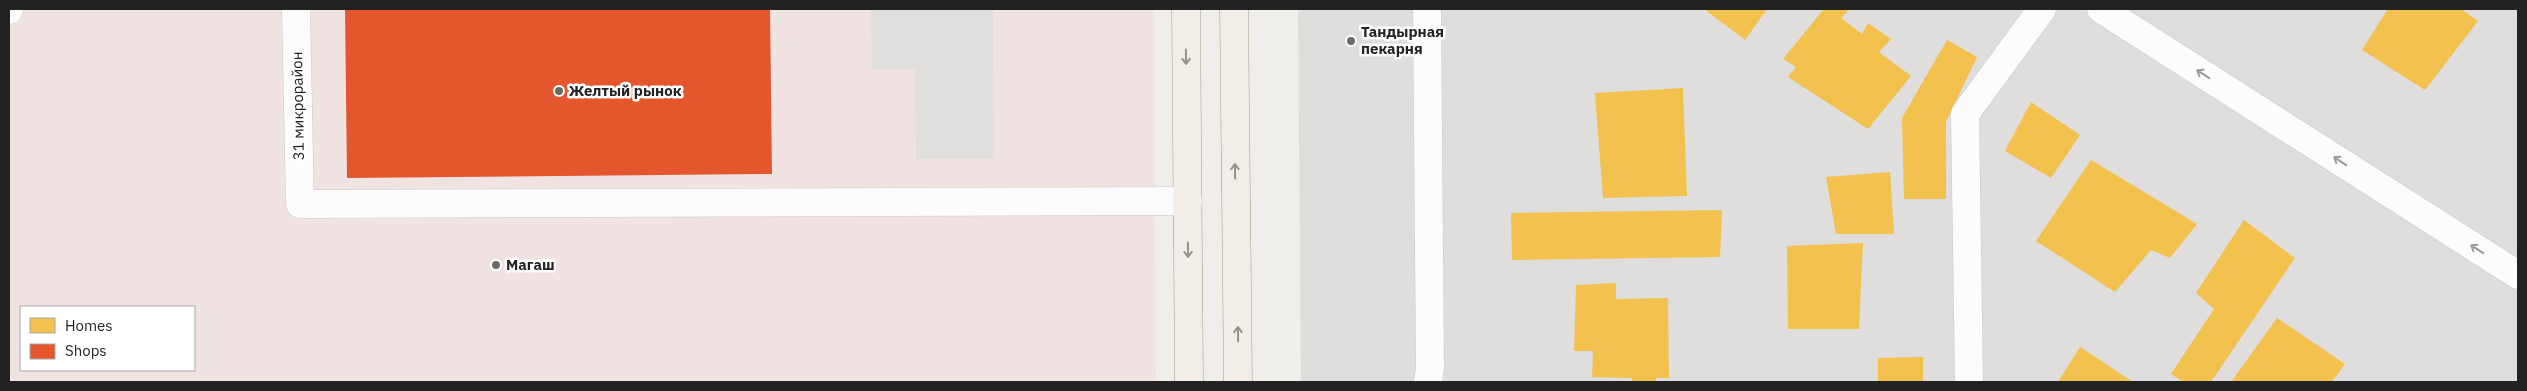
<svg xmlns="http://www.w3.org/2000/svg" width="2527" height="391" font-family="'IBM Plex Sans',sans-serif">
	<rect width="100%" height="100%" fill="#f0eeeb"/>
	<polygon fill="#dfdedc" points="1298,9 2518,9 2518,382 1301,382"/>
	<path fill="#f1e3e1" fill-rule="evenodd" d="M9,9H1154L1156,382H9ZM21,307H194V370H21Z"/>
	<polygon fill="#e0dfde" points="871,9 993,9 994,159 916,159 915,69 872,69"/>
	<g fill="#f2c14e">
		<polygon points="1704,9 1767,9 1745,40"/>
		<polygon points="1824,9 1846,9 1848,11 1841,18 1862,34 1868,23 1891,39 1879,52 1911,76 1868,129 1788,77 1796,67 1783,59"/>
		<polygon points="2388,9 2461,9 2478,21 2425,90 2362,50"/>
		<polygon points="1947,40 1977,57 1946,122 1946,199 1904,199 1902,118"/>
		<polygon points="1683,88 1687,196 1603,198 1595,93"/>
		<polygon points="2031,102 2080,135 2051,178 2005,151"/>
		<polygon points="2091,160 2197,224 2170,258 2151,250 2115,292 2036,241"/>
		<polygon points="1890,172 1894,234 1836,234 1826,177"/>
		<polygon points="1722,210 1720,257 1512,260 1511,213"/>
		<polygon points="2244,220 2295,258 2211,382 2183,382 2171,374 2214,309 2196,293"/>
		<polygon points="1863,243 1859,329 1788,329 1787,246"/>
		<polygon points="1616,283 1616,299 1668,298 1669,378 1656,378 1655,382 1632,382 1632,378 1592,377 1593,351 1574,351 1576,285"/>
		<polygon points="2277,318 2345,364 2332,382 2231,382"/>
		<polygon points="2080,347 2133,382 2058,382"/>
		<polygon points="1923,357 1923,382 1878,382 1878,358"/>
	</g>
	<polygon fill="#e4572e" points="345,9 770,9 772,174 347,178"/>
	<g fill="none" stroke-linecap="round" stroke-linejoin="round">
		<g stroke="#c9c8c7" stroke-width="29">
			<g id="minor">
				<polyline points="296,9 300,204 1188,201"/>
				<polyline points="1427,9 1430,368 1428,382"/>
				<polyline points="2101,9 2518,275"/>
				<polyline points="9,10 9,9"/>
				<polyline points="1969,382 1965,114 2042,9"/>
			</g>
		</g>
		<g stroke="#a79c86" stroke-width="29">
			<g id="major">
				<polyline points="1186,9 1189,382"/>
				<polyline points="1234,9 1238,382"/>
			</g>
		</g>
		<use href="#minor" stroke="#fdfcfc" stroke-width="28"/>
		<use href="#major" stroke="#f3ede7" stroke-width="28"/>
	</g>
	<defs><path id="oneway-shaft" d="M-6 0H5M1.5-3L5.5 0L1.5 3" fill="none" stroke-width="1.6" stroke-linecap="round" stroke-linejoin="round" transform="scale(1.25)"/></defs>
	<g stroke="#95928e">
		<use href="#oneway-shaft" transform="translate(1186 57) rotate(89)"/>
		<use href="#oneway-shaft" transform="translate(1235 171) rotate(-91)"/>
		<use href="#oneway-shaft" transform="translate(1188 250) rotate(89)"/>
		<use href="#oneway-shaft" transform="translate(1238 334) rotate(-91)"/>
	</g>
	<g stroke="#9a9a9a">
		<use href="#oneway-shaft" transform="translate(2203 74) rotate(-147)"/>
		<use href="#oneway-shaft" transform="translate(2340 161) rotate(-147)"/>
		<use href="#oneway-shaft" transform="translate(2477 249) rotate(-147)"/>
	</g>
	<g fill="#6a6968" stroke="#fff" stroke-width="2">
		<circle cx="1351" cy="41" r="5"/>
		<circle cx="559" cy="91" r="5"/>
		<circle cx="496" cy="265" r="5"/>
	</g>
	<g text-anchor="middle" stroke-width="5" stroke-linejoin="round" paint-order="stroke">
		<g font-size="15" font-weight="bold" fill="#222" stroke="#fff" text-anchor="start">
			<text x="1361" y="37">Тандырная<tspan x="1361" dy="17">пекарня</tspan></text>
			<text x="569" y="96">Желтый рынок</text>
			<text x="506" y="270">Магаш</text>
		</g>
		<g font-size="15" fill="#222" stroke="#fff">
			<text transform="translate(298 106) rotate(-91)" y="5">31 микрорайон</text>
		</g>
	</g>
	<rect width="2527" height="391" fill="none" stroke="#222222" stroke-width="20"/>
	<rect x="20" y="306" width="175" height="65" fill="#ffffff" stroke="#a7a7a7"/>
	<rect x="30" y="318" width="25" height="15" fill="#f2c14e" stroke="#a7a7a7"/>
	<text x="65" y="331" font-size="15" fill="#222222">Homes</text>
	<rect x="30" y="344" width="25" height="15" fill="#e4572e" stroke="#a7a7a7"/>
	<text x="65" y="356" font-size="15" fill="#222222">Shops</text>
</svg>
